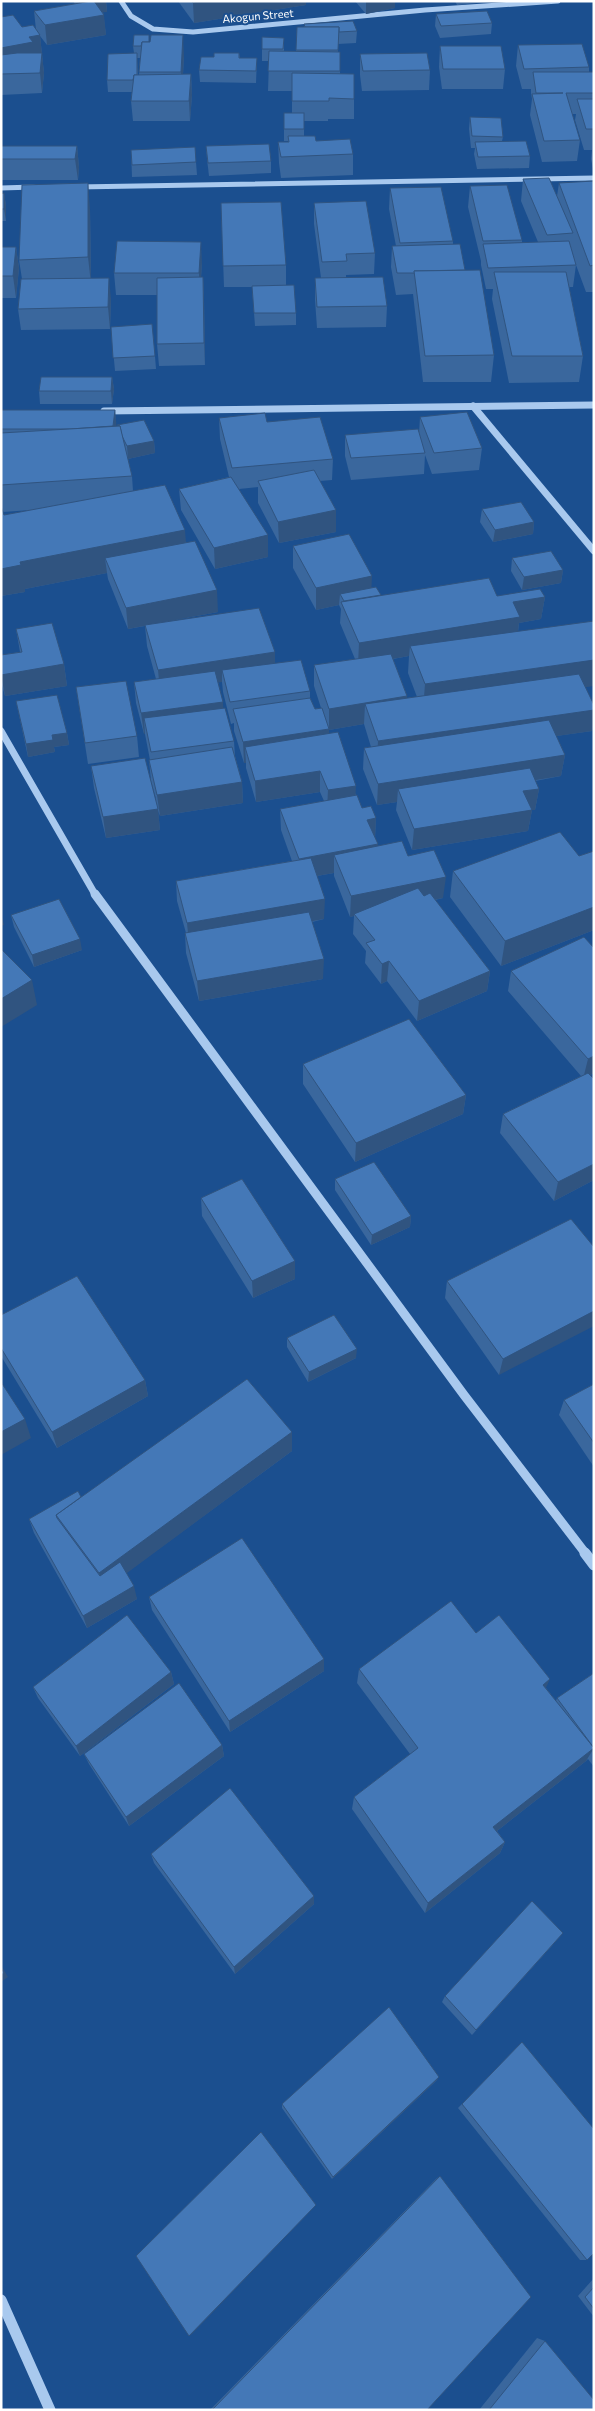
<svg xmlns="http://www.w3.org/2000/svg" width="595" height="2411" font-family="Commissioner,sans-serif">
	<rect width="100%" height="100%" fill="#1b4f8f"/>
	<g fill="none" stroke-linecap="round" stroke-linejoin="round">
		<g stroke="#a9c9ee" stroke-width="5">
			<polyline points="121,1 131,16 153,29 193,32 425,10 558,1"/>
			<polyline points="77,187 594,178"/>
			<polyline points="1,188 34,187"/>
		</g>
		<g stroke="#a9c9ee" stroke-width="7">
			<polyline points="473,406 594,551"/>
			<polyline points="104,411 594,405"/>
			<polyline points="1,731 96,896"/>
		</g>
		<polyline stroke="#a9c9ee" stroke-width="9" points="95,894 464,1395 586,1554"/>
		<g stroke="#a9c9ee" stroke-width="11">
			<polyline points="585,1553 594,1565"/>
			<polyline points="1,2300 50,2410"/>
		</g>
	</g>
	<g fill="#3a679d" fill-rule="evenodd">
		<polygon points="73,1 106,1 107,12 103,12 106,35 47,45 40,36 44,73 42,93 1,95 1,17 22,27 36,30 34,11 75,4"/>
		<polygon points="178,1 306,1 306,5 194,23"/>
		<polygon points="355,1 395,1 395,8 366,14"/>
		<polygon points="455,1 497,1 457,5"/>
		<polygon points="436,14 492,23 491,34 440,38 435,26"/>
		<polygon points="304,24 357,31 356,43 338,44 338,52 340,52 340,74 354,99 354,119 328,119 328,121 304,121 304,136 353,154 353,175 281,178 279,163 278,142 288,142 288,141 284,141 284,113 292,113 292,91 268,91 269,61 262,61 262,49 284,38 284,51 296,51 297,27 304,27"/>
		<path d="M150,42L184,56L183,74H191L192,95L190,121H133L131,101L132,92H108L107,80L134,53L133,46ZM137,58H140L139,75H138Z"/>
		<polygon points="518,45 589,67 589,72 594,72 594,169 593,169 591,159 592,150 584,150 575,120 576,114 572,114 580,140 577,161 542,162 530,115 532,99 531,93 531,89 522,89 516,66"/>
		<polygon points="440,46 505,69 503,89 442,89 439,67"/>
		<polygon points="239,53 240,58 257,58 256,83 200,82 199,70 214,57"/>
		<polygon points="360,54 430,70 429,90 362,91 360,75"/>
		<polygon points="470,117 503,137 502,141 530,156 529,168 477,169 474,154 475,148 471,148 469,129"/>
		<polygon points="1,146 77,146 79,167 78,180 1,180"/>
		<polygon points="206,146 271,161 271,173 209,176 207,159"/>
		<polygon points="131,150 196,162 197,175 132,177"/>
		<polygon points="523,179 557,196 559,183 594,181 594,292 586,292 576,265 573,287 569,287 583,356 579,382 509,383 492,299 493,289 486,289 481,265 481,261 468,207 470,186 522,240 522,243 538,242 521,201"/>
		<polygon points="390,188 453,241 453,244 465,270 494,355 491,382 423,382 413,294 396,295 391,267 392,246 396,246 389,209"/>
		<polygon points="4,193 6,206 6,221 1,221 1,194"/>
		<polygon points="221,203 286,265 286,285 296,313 296,325 255,326 252,287 224,287"/>
		<polygon points="314,203 375,253 374,274 346,275 346,278 387,306 386,327 317,328 315,300 315,278 321,278 314,224"/>
		<polygon points="90,209 91,278 111,299 110,329 21,330 18,309 22,279 19,260"/>
		<polygon points="1,247 16,247 19,268 16,298 1,298"/>
		<polygon points="202,263 201,277 203,277 204,299 205,365 159,366 157,344 157,295 116,295 114,273"/>
		<polygon points="111,327 155,356 156,369 115,371"/>
		<polygon points="112,377 114,389 112,404 40,404 39,391"/>
		<path d="M1,410H115L116,426L154,441L155,453L128,459L127,456L132,476L133,491L186,542L218,612L170,621L275,652V663L310,691V698L315,709L321,708L314,686V665L355,659L340,623L341,609L339,605L316,610L293,568V546L372,588L381,595L497,596L545,597L541,619L519,623L518,632L585,688L594,705V719L592,731L556,736L565,755L561,776L535,781L539,789L535,810H532L528,831L412,850L396,810L397,802L377,805L363,769L364,748L371,747L364,724L329,730V734L356,795L362,808L376,818L375,838L378,846L408,856L443,898L435,900L490,971L487,991L417,1021L387,981L381,984L365,963L366,951L353,934L354,916L350,917L334,876V873L317,876L324,919L312,922L323,979L199,1001L186,953L185,933H186L177,901L176,881L292,861L281,830L280,809L324,801L320,792L256,802L246,768V763H244L234,731V723L231,724L223,692L222,682H218L223,708L234,741L235,756L242,782L243,803L160,816L158,811L160,830L106,838L94,788L91,766L156,799L151,781L149,760H150L145,734H144L136,703L134,682L156,679L147,646L145,626L128,629L108,579L107,573L25,589V592L1,596ZM31,510L4,515L3,512ZM409,656L408,673L417,697L407,698V696L393,659Z"/>
		<polygon points="420,417 482,448 479,470 432,474 425,455 424,474 351,480 345,456 345,435 419,434"/>
		<polygon points="219,418 267,422 333,459 332,480 320,481 336,510 336,532 279,543 258,503 258,487 239,489 268,557 215,569 181,510 179,489 229,477 220,439"/>
		<polygon points="482,509 534,522 533,534 493,542 480,522"/>
		<polygon points="512,558 563,570 561,583 522,590 511,571"/>
		<polygon points="16,629 64,664 67,686 5,696 1,681 1,655 20,652"/>
		<polygon points="76,687 137,736 139,757 88,764"/>
		<polygon points="16,701 67,733 69,745 54,747 55,752 28,757"/>
		<polygon points="594,851 594,930 501,966 450,897 453,871 579,856"/>
		<polygon points="11,915 82,950 34,967 14,927"/>
		<polygon points="584,937 594,1073 590,1075 594,1079 594,1180 554,1201 500,1133 503,1114 581,1076 508,991 511,971"/>
		<polygon points="303,1064 466,1095 463,1114 355,1162 303,1084"/>
		<polygon points="335,1179 411,1216 410,1227 371,1245 335,1190"/>
		<polygon points="201,1198 295,1279 253,1298 202,1216"/>
		<polygon points="594,1247 499,1375 445,1298 447,1281"/>
		<polygon points="1,1315 145,1380 148,1396 57,1448 1,1356"/>
		<polygon points="287,1338 356,1358 308,1382 287,1347"/>
		<polygon points="594,1384 594,1467 559,1415 564,1400"/>
		<polygon points="292,1432 292,1451 126,1573 137,1599 87,1628 34,1533 29,1519 81,1497"/>
		<polygon points="149,1597 324,1671 230,1732 152,1610"/>
		<polygon points="476,1633 546,1688 556,1701 557,1698 594,1673 594,1767 588,1759 586,1761 497,1831 505,1842 500,1853 425,1913 352,1809 354,1797 410,1754 357,1683 359,1669"/>
		<polygon points="171,1672 174,1684 80,1756 38,1698 33,1687"/>
		<polygon points="222,1745 224,1756 129,1826 89,1764 84,1754"/>
		<polygon points="151,1854 314,1904 235,1974 154,1863"/>
		<polygon points="557,1940 472,2035 442,2002 445,1996"/>
		<polygon points="522,2042 587,2260 580,2260 458,2108"/>
		<polygon points="439,2077 436,2081 332,2179 282,2108 282,2104"/>
		<polygon points="440,2176 427,2410 210,2410 436,2179"/>
		<polygon points="594,2278 594,2317 578,2296"/>
		<polygon points="537,2338 545,2341 594,2410 479,2410"/>
	</g>
	<g fill="#305480">
		<polygon points="98,1 106,1 107,12 81,15 80,4"/>
		<polygon points="205,1 306,1 306,5 194,23 193,3"/>
		<polygon points="370,1 395,1 395,8 366,14 366,2"/>
		<polygon points="104,15 106,35 47,45 45,25"/>
		<polygon points="40,35 44,73 42,93 40,73 1,69 1,48 29,37"/>
		<polygon points="183,35 184,56 182,92 181,72"/>
		<polygon points="191,74 192,95 190,121 189,101"/>
		<polygon points="77,146 79,167 78,180 75,159"/>
		<polygon points="88,183 90,209 91,284 88,257"/>
		<polygon points="4,193 6,206 6,221 4,209"/>
		<polygon points="201,242 202,263 200,295 199,273"/>
		<polygon points="16,247 19,268 16,298 13,276"/>
		<polygon points="203,277 204,299 205,365 204,343"/>
		<polygon points="109,278 111,299 110,329 108,307"/>
		<polygon points="112,377 114,389 112,404 111,391"/>
		<polygon points="115,410 117,431 113,428"/>
		<polygon points="154,441 155,453 128,459 127,446"/>
		<polygon points="336,510 336,532 279,543 278,522"/>
		<polygon points="534,522 533,534 493,542 495,530"/>
		<polygon points="185,530 187,557 105,558 107,573 25,589 25,592 1,596 1,569 20,562"/>
		<polygon points="268,535 268,557 215,569 214,548"/>
		<polygon points="563,570 561,583 522,590 524,577"/>
		<polygon points="372,576 371,598 340,594 339,605 316,610 316,588"/>
		<polygon points="217,590 218,612 128,629 126,608"/>
		<polygon points="545,597 541,619 519,623 517,639 410,646 409,656 358,665 359,643 513,602"/>
		<polygon points="275,652 275,673 222,670 222,682 160,691 158,670"/>
		<polygon points="594,660 594,686 423,711 425,684"/>
		<polygon points="64,664 67,686 5,696 1,675"/>
		<polygon points="407,696 406,718 365,704 364,724 329,730 329,750 245,747 246,763 244,763 243,742 329,729 329,709"/>
		<polygon points="223,702 224,723 144,718 145,734 144,734 141,713"/>
		<polygon points="594,710 594,719 592,731 377,762 378,741"/>
		<polygon points="67,733 69,745 54,747 55,752 28,757 26,744 52,735"/>
		<polygon points="565,755 561,776 403,801 398,789 397,802 377,805 378,784"/>
		<polygon points="320,771 320,792 256,802 255,781"/>
		<polygon points="242,782 243,803 160,816 157,795"/>
		<polygon points="356,786 355,807 327,811 328,790"/>
		<polygon points="539,789 535,810 532,810 528,831 412,850 414,829 523,791"/>
		<polygon points="158,809 160,830 106,838 103,817"/>
		<polygon points="376,818 375,839 367,820"/>
		<polygon points="378,844 377,864 334,855 334,873 299,879 299,859"/>
		<polygon points="446,877 443,898 356,916 354,914 354,916 350,917 351,896"/>
		<polygon points="325,899 324,919 189,943 187,923"/>
		<polygon points="594,907 594,930 501,966 505,941"/>
		<polygon points="1,913 4,925 1,926"/>
		<polygon points="80,939 82,950 34,967 32,955"/>
		<polygon points="324,959 323,979 199,1001 197,981"/>
		<polygon points="389,961 387,981 381,984 382,964"/>
		<polygon points="490,971 487,991 417,1021 419,1001"/>
		<polygon points="32,980 37,1005 1,1027 1,999"/>
		<polygon points="594,1056 594,1073 583,1079 588,1059"/>
		<polygon points="466,1095 463,1114 355,1162 356,1143"/>
		<polygon points="594,1164 594,1180 554,1201 558,1182"/>
		<polygon points="411,1216 410,1227 371,1245 372,1235"/>
		<polygon points="295,1261 295,1279 253,1298 252,1281"/>
		<polygon points="594,1311 594,1326 499,1375 503,1359"/>
		<polygon points="357,1349 356,1358 308,1382 309,1372"/>
		<polygon points="145,1380 148,1396 57,1448 52,1432"/>
		<polygon points="25,1419 31,1438 1,1455 1,1432"/>
		<polygon points="292,1432 292,1451 104,1590 99,1573"/>
		<polygon points="134,1586 137,1599 87,1628 83,1616"/>
		<polygon points="324,1659 324,1671 230,1732 229,1721"/>
		<polygon points="171,1672 174,1684 80,1756 76,1746"/>
		<polygon points="550,1679 543,1694 543,1685"/>
		<polygon points="222,1745 224,1756 129,1826 126,1817"/>
		<polygon points="594,1748 586,1761 488,1838 493,1827"/>
		<polygon points="505,1842 500,1853 425,1913 428,1903"/>
		<polygon points="314,1896 314,1904 235,1974 234,1967"/>
		<polygon points="1,1965 8,1977 1,1982"/>
		<polygon points="439,2077 436,2081 332,2179 333,2177"/>
		<polygon points="316,2205 192,2334 189,2336"/>
	</g>
	<g fill="#4478b7" stroke="#305480">
		<polygon points="79,1 91,1 80,3"/>
		<polygon points="91,1 94,1 104,15 45,25 34,11"/>
		<polygon points="192,1 205,1 193,3"/>
		<polygon points="487,11 492,23 441,26 436,14"/>
		<polygon points="13,15 22,27 33,25 40,35 29,37 33,42 1,48 1,17"/>
		<polygon points="353,21 357,31 339,32 339,27 305,27 304,24"/>
		<polygon points="297,27 339,27 338,50 296,50"/>
		<polygon points="134,35 149,35 149,42 142,42 141,46 133,46"/>
		<polygon points="151,35 183,35 181,72 139,72 142,42 150,42"/>
		<polygon points="262,37 284,38 283,49 262,49"/>
		<polygon points="582,44 589,67 524,69 518,45"/>
		<polygon points="440,46 501,46 505,69 443,69"/>
		<polygon points="269,51 340,52 340,71 268,71"/>
		<polygon points="17,53 42,53 40,73 1,74 1,55"/>
		<polygon points="137,53 137,75 134,75 133,80 107,80 108,54"/>
		<polygon points="214,53 239,53 239,58 257,58 256,71 199,70 201,57 214,57"/>
		<polygon points="427,53 430,70 363,71 360,54"/>
		<polygon points="533,72 594,72 594,93 566,93 580,140 544,141 532,94 563,93 536,93"/>
		<polygon points="292,73 354,74 354,99 329,98 329,101 292,101"/>
		<polygon points="191,74 189,101 131,101 134,75"/>
		<polygon points="577,99 594,99 594,129 586,129"/>
		<rect x="284" y="113" width="20" height="16"/>
		<polygon points="470,117 501,118 503,137 472,136"/>
		<polygon points="288,136 315,136 316,141 350,139 353,154 281,157 278,142 289,142"/>
		<polygon points="526,141 530,156 478,157 475,142"/>
		<polygon points="269,144 271,161 208,163 206,146"/>
		<polygon points="1,146 77,146 75,159 1,159"/>
		<polygon points="195,147 196,162 132,165 131,150"/>
		<polygon points="549,178 573,233 547,235 523,179"/>
		<polygon points="594,181 594,265 590,266 559,183"/>
		<polygon points="88,183 88,257 19,260 22,185"/>
		<polygon points="507,185 522,240 483,241 470,186"/>
		<polygon points="441,187 453,241 400,243 390,188"/>
		<polygon points="4,193 4,209 1,209 1,194"/>
		<polygon points="366,201 375,253 346,254 347,261 322,262 314,203"/>
		<polygon points="281,202 286,265 223,266 221,203"/>
		<polygon points="117,241 201,242 199,273 114,273"/>
		<polygon points="569,241 576,265 488,268 483,244"/>
		<polygon points="460,244 465,270 414,271 415,273 397,273 392,246"/>
		<polygon points="1,247 16,247 13,276 1,276"/>
		<polygon points="480,270 494,355 425,356 414,271"/>
		<polygon points="494,272 566,272 583,356 512,356"/>
		<polygon points="203,277 204,343 157,344 157,278"/>
		<polygon points="383,277 387,306 317,307 315,278"/>
		<polygon points="109,278 108,307 18,309 21,279"/>
		<polygon points="294,285 296,313 254,313 252,286"/>
		<polygon points="152,324 155,356 113,358 111,327"/>
		<polygon points="41,377 112,377 111,391 39,391"/>
		<polygon points="1,410 115,410 113,426 71,429 1,429"/>
		<polygon points="467,412 482,448 434,453 420,417"/>
		<polygon points="265,413 267,422 320,417 333,459 232,468 219,418"/>
		<polygon points="144,420 154,441 127,446 122,436 120,426 117,425"/>
		<polygon points="120,426 132,476 1,485 1,433"/>
		<polygon points="418,429 425,453 351,458 345,435"/>
		<polygon points="314,470 336,510 278,522 258,481"/>
		<polygon points="231,477 268,535 214,548 179,489"/>
		<polygon points="165,485 185,530 20,562 21,565 1,569 1,506 4,515"/>
		<polygon points="521,502 534,522 495,530 482,509"/>
		<polygon points="349,534 372,576 316,588 293,546"/>
		<polygon points="195,541 217,590 126,608 105,558"/>
		<polygon points="551,551 563,570 524,577 512,558"/>
		<polygon points="489,578 497,596 540,589 545,597 513,602 520,617 359,643 341,602"/>
		<polygon points="376,587 381,595 344,601 340,594"/>
		<polygon points="259,608 275,652 158,670 145,625"/>
		<polygon points="594,621 594,660 425,684 410,646"/>
		<polygon points="52,623 64,664 1,675 1,655 22,652 16,629"/>
		<polygon points="391,654 407,696 329,709 314,665"/>
		<polygon points="301,660 310,691 230,702 222,670"/>
		<polygon points="215,671 223,702 141,713 134,682"/>
		<polygon points="579,674 594,705 594,710 378,741 365,704"/>
		<polygon points="126,681 137,736 85,743 76,687"/>
		<polygon points="57,695 67,733 52,735 53,740 26,744 16,701"/>
		<polygon points="310,698 315,709 322,708 329,729 243,742 233,709"/>
		<polygon points="225,708 234,741 151,752 144,718"/>
		<polygon points="549,720 565,755 378,784 364,748"/>
		<polygon points="338,732 356,786 328,790 320,771 255,781 245,747"/>
		<polygon points="232,747 242,782 157,795 149,760"/>
		<polygon points="145,758 158,809 103,817 91,766"/>
		<polygon points="530,768 539,789 523,791 532,810 414,829 398,789"/>
		<polygon points="357,795 362,808 371,806 376,818 367,820 378,844 299,859 280,809"/>
		<polygon points="560,832 579,856 594,851 594,907 505,941 453,871"/>
		<polygon points="402,841 408,856 434,850 446,877 351,896 334,855"/>
		<polygon points="311,858 325,899 187,923 176,881"/>
		<polygon points="418,888 424,896 430,893 490,971 419,1001 389,961 382,964 366,943 375,940 354,914"/>
		<polygon points="59,899 80,939 32,955 11,915"/>
		<polygon points="309,912 324,959 197,981 185,933"/>
		<polygon points="584,937 594,948 594,1056 588,1059 511,971"/>
		<polygon points="1,949 32,980 1,999"/>
		<polygon points="409,1019 466,1095 356,1143 303,1064"/>
		<polygon points="588,1073 594,1079 594,1164 558,1182 503,1114"/>
		<polygon points="374,1162 411,1216 372,1235 335,1179"/>
		<polygon points="242,1179 295,1261 252,1281 201,1198"/>
		<polygon points="571,1219 594,1247 594,1311 503,1359 447,1281"/>
		<polygon points="77,1276 145,1380 52,1432 1,1348 1,1315"/>
		<polygon points="334,1315 357,1349 309,1372 287,1338"/>
		<polygon points="247,1379 292,1432 99,1573 56,1515"/>
		<polygon points="1,1382 25,1419 1,1432"/>
		<polygon points="594,1384 594,1443 564,1400"/>
		<polygon points="78,1491 81,1497 56,1515 57,1518 100,1576 120,1562 134,1586 83,1616 29,1519"/>
		<polygon points="242,1538 324,1659 229,1721 149,1597"/>
		<polygon points="451,1601 476,1633 499,1615 550,1679 543,1685 594,1748 493,1827 505,1842 428,1903 354,1797 418,1748 359,1669"/>
		<polygon points="127,1615 171,1672 76,1746 33,1687"/>
		<polygon points="594,1673 594,1748 557,1698"/>
		<polygon points="179,1683 222,1745 126,1817 84,1754"/>
		<polygon points="230,1788 314,1896 234,1967 151,1854"/>
		<polygon points="532,1901 563,1933 476,2030 445,1996"/>
		<polygon points="1,1968 4,1973 1,1975"/>
		<polygon points="389,2007 439,2077 333,2177 282,2104"/>
		<polygon points="522,2042 594,2129 594,2253 587,2260 462,2104"/>
		<polygon points="261,2132 316,2205 189,2336 136,2256"/>
		<polygon points="440,2176 531,2297 427,2410 212,2410"/>
		<polygon points="594,2287 594,2309 585,2297"/>
		<polygon points="545,2341 594,2400 594,2410 489,2410"/>
	</g>
	<g text-anchor="middle" stroke-width="4" stroke-linejoin="round" paint-order="stroke">
		<g font-size="11" fill="#fff" stroke="#1b4f8f">
			<text transform="translate(258 16) rotate(-5)" y="4">Akogun Street</text>
		</g>
	</g>
	<rect width="595" height="2411" fill="none" stroke="#ffffff" stroke-width="5"/>
</svg>
